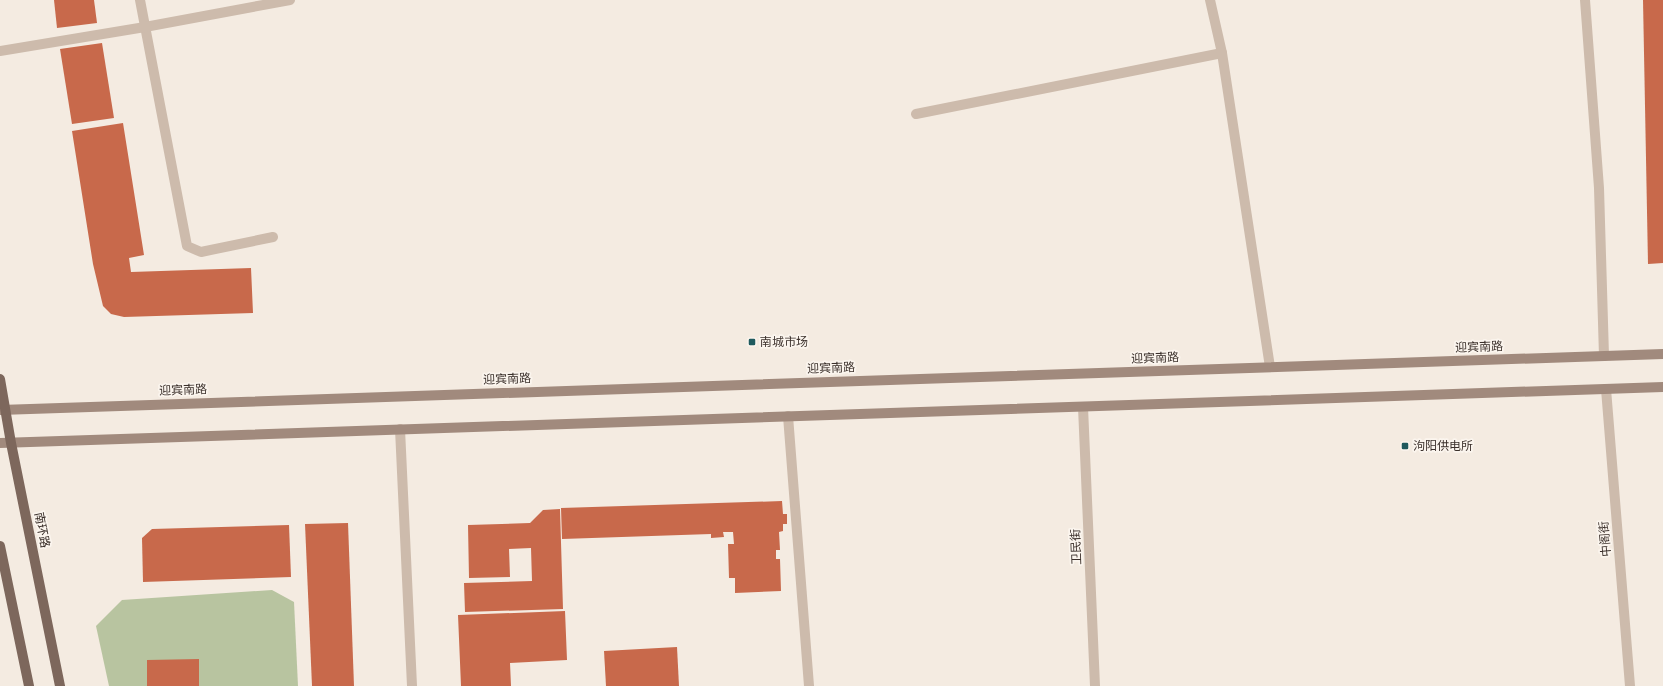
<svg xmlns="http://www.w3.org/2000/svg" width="1663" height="686" font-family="'Space Grotesk','Noto Sans SC',sans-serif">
	<rect width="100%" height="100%" fill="#f4ebe1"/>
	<polygon fill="#b8c4a0" points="272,590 294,602 298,686 109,686 96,626 122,600"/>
	<g fill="#c8694b">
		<polygon points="54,0 94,0 97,23 57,28"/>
		<polygon points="1643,0 1663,0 1663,263 1648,264"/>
		<polygon points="102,43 114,118 72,124 60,49"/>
		<polygon points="123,123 144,255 129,258 131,272 251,268 253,313 124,317 111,314 103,306 93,264 72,131"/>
		<polygon points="782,501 783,514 787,514 787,524 783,524 783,531 779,532 780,550 776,550 776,559 780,559 781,591 735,593 735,578 729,578 728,544 734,544 733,532 723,532 724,537 711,538 711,534 562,539 561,508"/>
		<polygon points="560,509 563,609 465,612 464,583 532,581 531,548 509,549 510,577 469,578 468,525 530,523 543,510"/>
		<polygon points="348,523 354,686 312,686 305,524"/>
		<polygon points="289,525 291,577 143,582 142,538 152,529"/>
		<polygon points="565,611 567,660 510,663 511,686 461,686 458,615"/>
		<polygon points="677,647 679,686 606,686 604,651"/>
		<polygon points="199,659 199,686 147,686 147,660"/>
	</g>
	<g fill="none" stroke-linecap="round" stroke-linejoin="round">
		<g stroke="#cdbbac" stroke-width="10">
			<polyline points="140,0 187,246 201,252 273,237"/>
			<polyline points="916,114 1222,53"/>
		</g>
		<g stroke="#cdbbac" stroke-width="10">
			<polyline points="1210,0 1222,53 1270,367"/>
			<polyline points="1585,0 1599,188 1604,356"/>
			<polyline points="0,51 145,27 290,0"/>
			<polyline points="1606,389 1630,686"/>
			<polyline points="1083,407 1095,686"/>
			<polyline points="788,416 809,686"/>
			<polyline points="400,429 412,686"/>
		</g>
		<g stroke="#a18a7d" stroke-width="10">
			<polyline points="0,410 1663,354"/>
			<polyline points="0,443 1663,387"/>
		</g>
		<g stroke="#7d675c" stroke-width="10">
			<polyline points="0,379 11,443 60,686"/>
			<polyline points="0,546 29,686"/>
		</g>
	</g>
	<g fill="#1f5a5e" stroke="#fbf5ee" stroke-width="1.5">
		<rect x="748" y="338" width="8" height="8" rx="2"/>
		<rect x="1401" y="442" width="8" height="8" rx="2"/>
	</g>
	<g text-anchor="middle" stroke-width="3.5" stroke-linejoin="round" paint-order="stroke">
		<g font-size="12" fill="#3b302b" stroke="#fbf5ee" text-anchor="start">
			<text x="760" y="346">南城市场</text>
			<text x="1413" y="450">泃阳供电所</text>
		</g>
		<g font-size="12" fill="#3b302b" stroke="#fbf5ee">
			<text transform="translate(1479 347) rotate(-2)" y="4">迎宾南路</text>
			<text transform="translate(1155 358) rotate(-2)" y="4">迎宾南路</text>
			<text transform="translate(831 368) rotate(-2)" y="4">迎宾南路</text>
			<text transform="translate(507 379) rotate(-2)" y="4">迎宾南路</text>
			<text transform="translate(183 390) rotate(-2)" y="4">迎宾南路</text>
			<text transform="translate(42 530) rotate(79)" y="4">南环路</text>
			<text transform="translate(1605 539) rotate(-95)" y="4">中阁街</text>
			<text transform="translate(1076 547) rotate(-92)" y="4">卫民街</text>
		</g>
	</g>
</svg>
